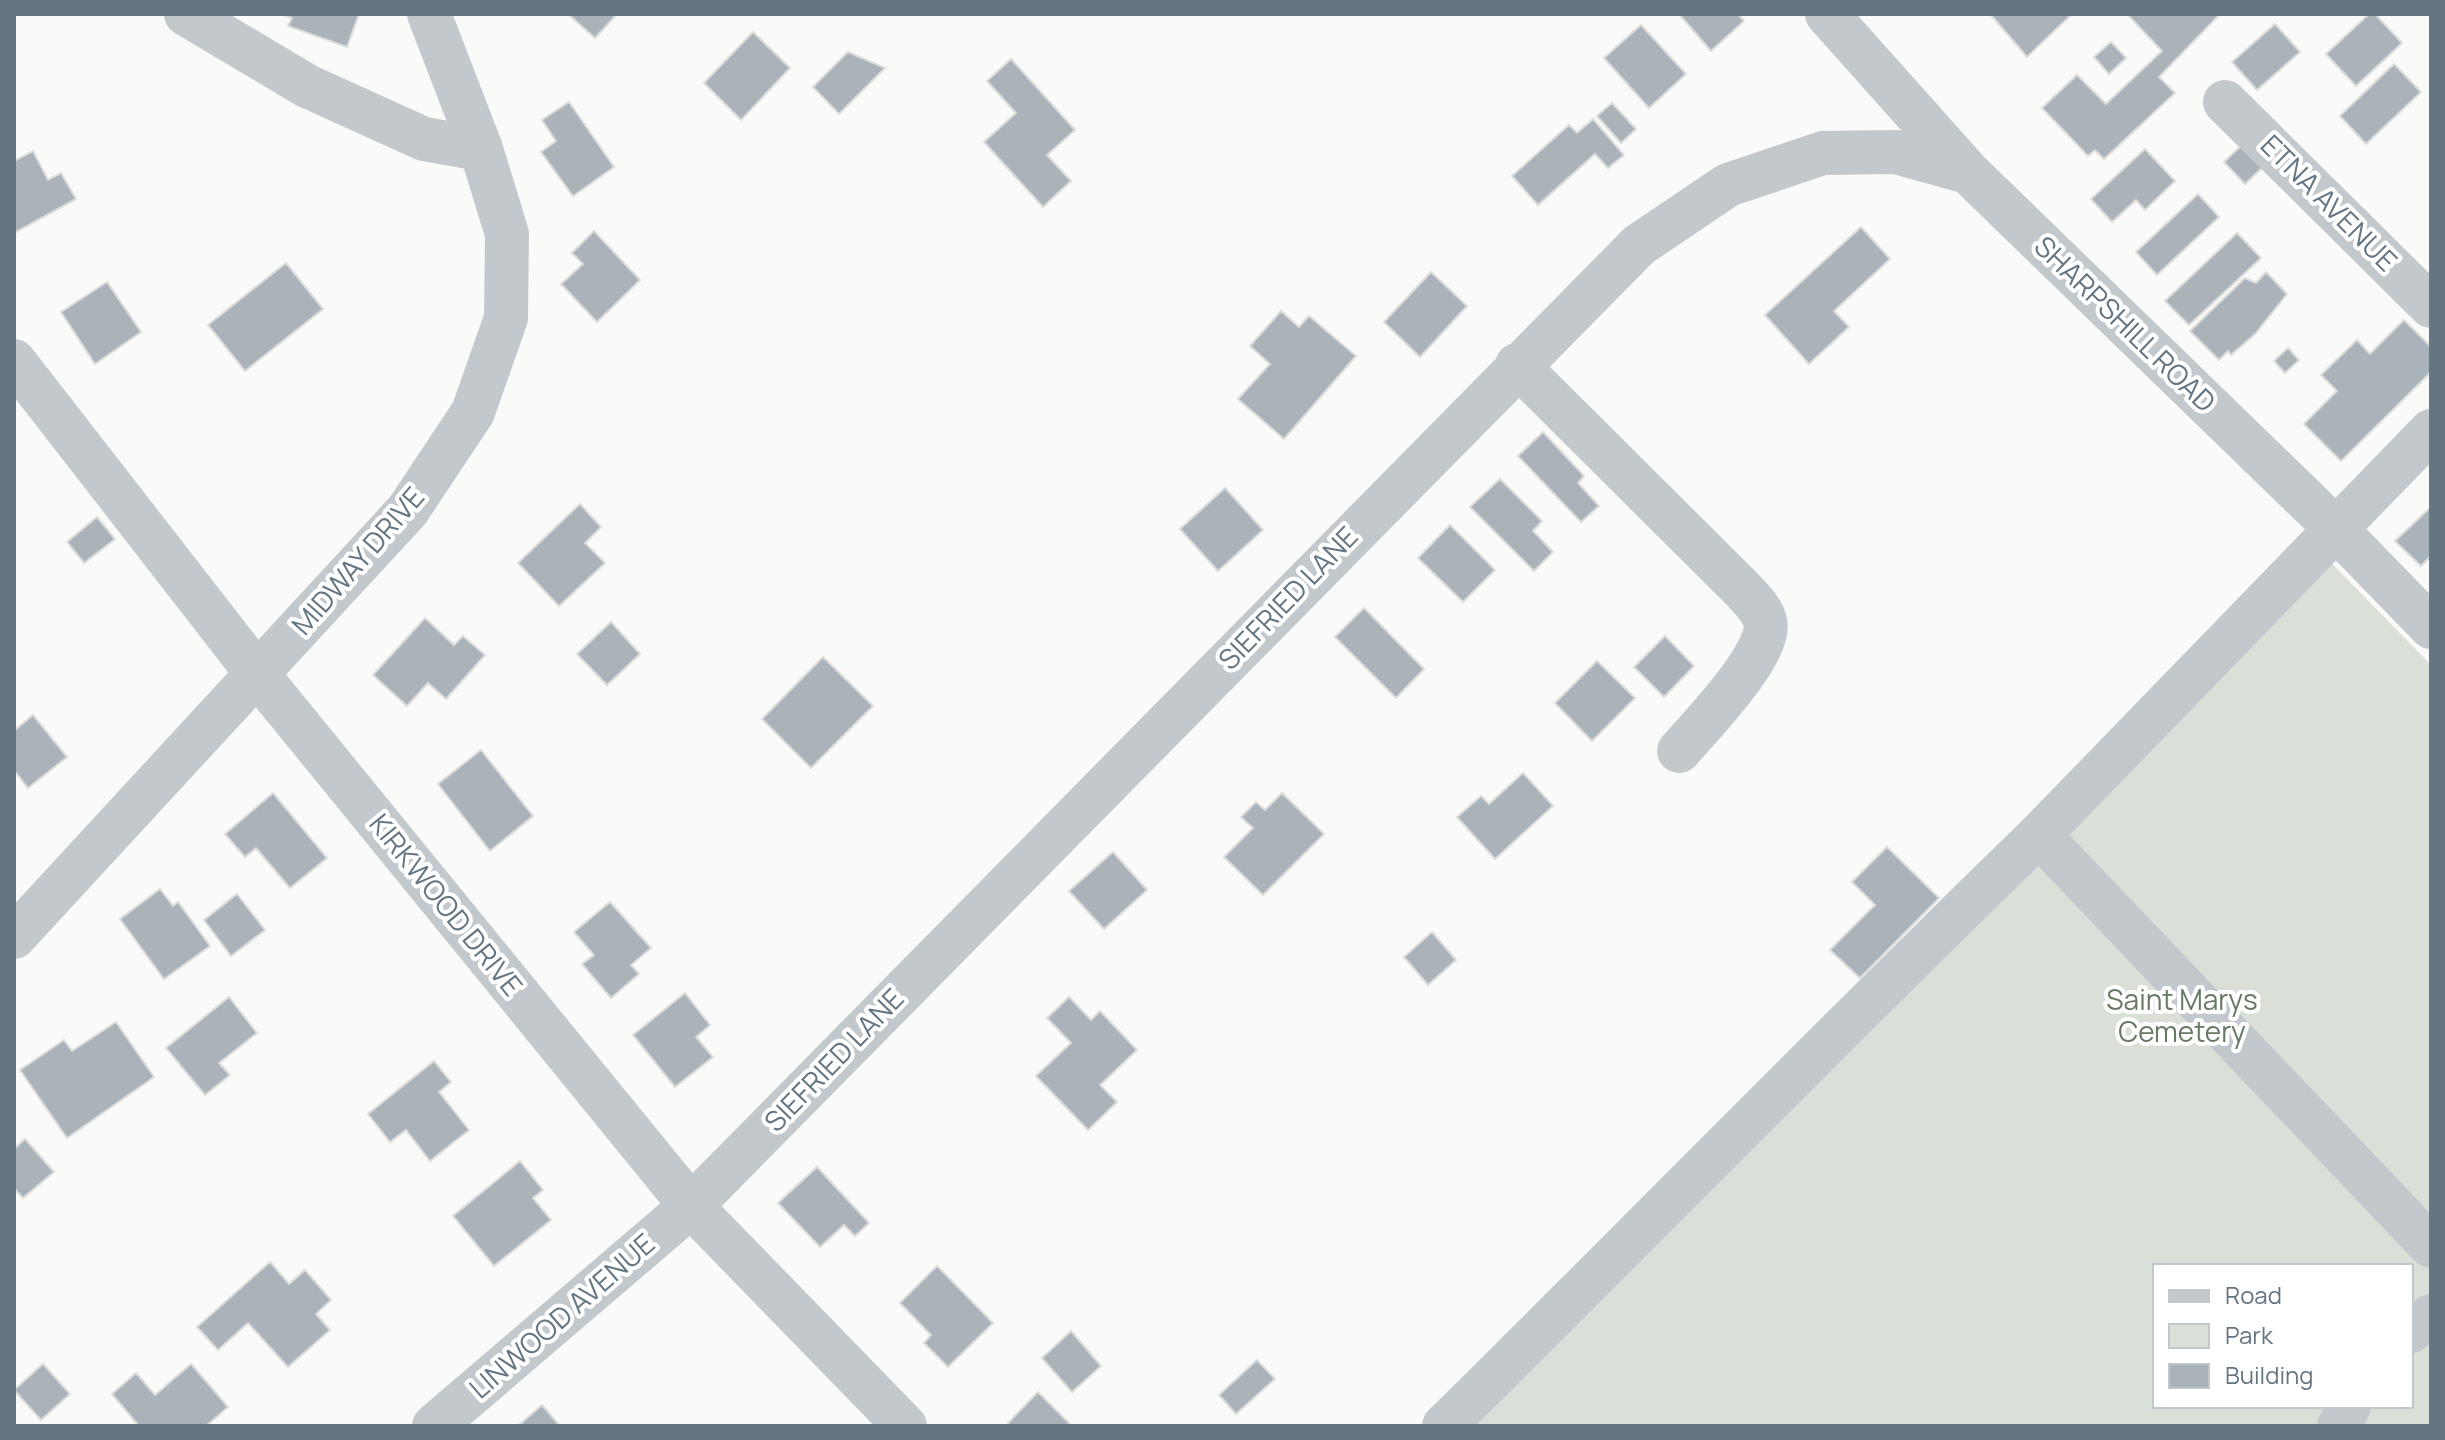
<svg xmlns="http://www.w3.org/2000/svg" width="2445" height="1440" font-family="Manrope,sans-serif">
	<rect width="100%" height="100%" fill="#fafaf8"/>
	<path fill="#dadfd7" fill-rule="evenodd" d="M2306,537L2431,665V1426H1421ZM2155,1266H2411V1406H2155Z"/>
	<g fill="#aab3b9" stroke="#dcdcda" stroke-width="2">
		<polygon points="281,14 359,14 347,47 288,26 292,18"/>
		<polygon points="568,14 617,14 595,38"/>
		<polygon points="1679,14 1738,14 1744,21 1711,51"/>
		<polygon points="2072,14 2027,57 1991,15 1992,14"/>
		<polygon points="2220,14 2159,77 2175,93 2104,159 2095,150 2088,156 2042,108 2077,75 2106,104 2162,51 2127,14"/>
		<polygon points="2369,14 2375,14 2402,43 2356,86 2326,54"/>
		<polygon points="2275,24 2300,52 2257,90 2232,62"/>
		<polygon points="1641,25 1686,74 1649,108 1604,58"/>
		<polygon points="753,32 790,68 741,120 704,83"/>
		<polygon points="2111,42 2126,58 2109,74 2094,57"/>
		<polygon points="848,52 885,68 839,114 813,87"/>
		<polygon points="1011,59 1075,130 1047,155 1071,181 1043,207 984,142 1016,113 987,81"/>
		<polygon points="2394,64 2421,92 2366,144 2340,116"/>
		<polygon points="569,102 614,167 573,196 541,152 556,141 542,120"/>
		<polygon points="1612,103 1636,129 1621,143 1597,116"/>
		<polygon points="1593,119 1624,155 1608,168 1595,154 1538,205 1512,176 1569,125 1577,133"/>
		<polygon points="2245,142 2266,164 2245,184 2224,162"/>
		<polygon points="2145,149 2175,181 2145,210 2136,200 2112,222 2091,199"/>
		<polygon points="33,151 48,180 61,173 76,199 14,233 14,161"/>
		<polygon points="2198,194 2219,217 2157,275 2136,252"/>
		<polygon points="1861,227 1890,259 1834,311 1849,327 1809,364 1765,315"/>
		<polygon points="594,231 640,280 597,322 561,284 583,264 572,253"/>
		<polygon points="2237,233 2261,258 2189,325 2165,301"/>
		<polygon points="286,263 323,309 245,371 208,325"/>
		<polygon points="1431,272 1467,306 1420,357 1384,322"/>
		<polygon points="2266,272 2287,294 2255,334 2231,355 2228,351 2219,360 2190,331 2245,278 2256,283"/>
		<polygon points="107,282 141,332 95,364 61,312"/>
		<polygon points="1281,311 1299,327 1309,316 1356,356 1284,439 1238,399 1270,364 1250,346"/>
		<polygon points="2404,320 2431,347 2431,372 2341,461 2304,424 2337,391 2321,375 2357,340 2370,354"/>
		<polygon points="2288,348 2299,360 2285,373 2274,361"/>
		<polygon points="1543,432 1584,476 1578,483 1599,506 1581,522 1518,456"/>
		<polygon points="1500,479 1542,521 1533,531 1553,552 1534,571 1470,507"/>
		<polygon points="1225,488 1263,530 1218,571 1180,529"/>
		<polygon points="580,504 601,527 585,543 605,563 559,606 518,563"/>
		<polygon points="2431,507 2431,556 2421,566 2395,541"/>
		<polygon points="97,517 115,539 84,563 67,542"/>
		<polygon points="1450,525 1495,570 1463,602 1418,558"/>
		<polygon points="1364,608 1424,669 1396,698 1335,637"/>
		<polygon points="425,618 454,645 463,636 485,655 446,699 428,683 407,706 373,675"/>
		<polygon points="611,622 640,654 607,685 577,654"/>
		<polygon points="1665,636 1694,666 1664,697 1634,667"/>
		<polygon points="823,657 873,706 811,768 762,719"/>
		<polygon points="1597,661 1635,698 1592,741 1555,703"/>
		<polygon points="33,715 67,757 28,788 14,770 14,731"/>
		<polygon points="481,750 533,816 490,851 438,784"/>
		<polygon points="1523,773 1553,806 1495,859 1457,817 1481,796 1489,804"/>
		<polygon points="273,793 327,858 290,888 256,848 245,857 225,834"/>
		<polygon points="1282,793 1324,834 1263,895 1224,857 1253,828 1241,817 1256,802 1265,810"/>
		<polygon points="1887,847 1939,898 1860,978 1830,950 1875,905 1852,882"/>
		<polygon points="1113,852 1147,890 1104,929 1069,891"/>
		<polygon points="160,889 173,906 178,902 210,946 164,979 120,919"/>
		<polygon points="237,894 265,930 231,956 204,920"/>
		<polygon points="610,902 651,948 631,965 639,974 611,998 582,964 594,955 574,932"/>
		<polygon points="1432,932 1456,960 1428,985 1404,957"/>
		<polygon points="685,993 710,1025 696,1037 713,1057 675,1087 633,1035"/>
		<polygon points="229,997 257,1033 219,1063 230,1075 205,1095 166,1048"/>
		<polygon points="1069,997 1091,1020 1100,1011 1137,1050 1100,1085 1117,1102 1088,1130 1036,1076 1071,1043 1047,1018"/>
		<polygon points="116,1022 154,1077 67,1138 20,1070 64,1040 72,1051"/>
		<polygon points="434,1061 451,1082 439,1092 469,1130 430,1161 406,1130 390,1142 368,1114"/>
		<polygon points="25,1139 54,1172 23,1198 14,1188 14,1149"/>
		<polygon points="520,1161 543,1190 533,1198 551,1220 494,1266 453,1216"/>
		<polygon points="817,1167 869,1223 855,1236 844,1225 820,1247 778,1203"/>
		<polygon points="270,1262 289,1284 305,1270 331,1300 316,1314 330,1330 288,1367 248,1323 218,1350 197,1327"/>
		<polygon points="937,1266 993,1323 948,1367 924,1343 931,1335 900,1303"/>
		<polygon points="1071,1331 1101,1366 1072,1392 1042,1358"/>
		<polygon points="1257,1360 1275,1379 1236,1414 1219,1395"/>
		<polygon points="43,1364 70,1394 41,1420 14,1390"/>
		<polygon points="191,1364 228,1407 206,1426 139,1426 112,1394 136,1373 155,1395"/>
		<polygon points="1038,1392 1072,1426 1011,1426 1008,1423"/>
		<polygon points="542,1405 560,1426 518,1426"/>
	</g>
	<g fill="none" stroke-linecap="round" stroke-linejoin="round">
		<g stroke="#c3c8cc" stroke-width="44">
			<polyline points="186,14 307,86 424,139 481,149"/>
			<polyline points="1827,14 1968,172 2334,527 2431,627"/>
			<polyline points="2225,102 2431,306"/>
			<polyline points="14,361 258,675 691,1206 905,1426"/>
			<path d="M1517,365L1743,590C1751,599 1762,609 1765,621C1774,651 1699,728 1679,751"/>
			<polyline points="2431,431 2039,835 2431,1246"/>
			<polyline points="14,937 408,510 473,412 506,318 507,234 481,149 429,14"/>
			<polyline points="2411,1331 2431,1316"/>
			<polyline points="434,1426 691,1206 1639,245 1728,185 1823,153 1896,152 1968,172"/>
			<path d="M1444,1426C1643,1230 1838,1029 2039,835"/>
			<polyline points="2339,1426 2349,1406"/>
		</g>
	</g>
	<g text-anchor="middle" stroke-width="8" stroke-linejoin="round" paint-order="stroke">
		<g font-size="28" fill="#657683" stroke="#fff">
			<text transform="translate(2329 203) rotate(45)" y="10">ETNA AVENUE</text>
			<text transform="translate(2125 324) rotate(44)" y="10">SHARPSHILL ROAD</text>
			<text transform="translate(358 561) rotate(-49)" y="10">MIDWAY DRIVE</text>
			<text transform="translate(1288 598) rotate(-46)" y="10">SIEFRIED LANE</text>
			<text transform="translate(446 905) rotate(51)" y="10">KIRKWOOD DRIVE</text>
			<text transform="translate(834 1060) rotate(-46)" y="10">SIEFRIED LANE</text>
			<text transform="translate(562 1316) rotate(-41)" y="10">LINWOOD AVENUE</text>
		</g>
		<g font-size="28" fill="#687a64" stroke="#fff">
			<text x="2182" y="1010">Saint Marys<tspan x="2182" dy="32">Cemetery</tspan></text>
		</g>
	</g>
	<rect width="2445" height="1440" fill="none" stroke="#657683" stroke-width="32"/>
	<rect x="2153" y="1264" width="260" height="144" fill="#ffffff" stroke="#c1c8cd" stroke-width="2"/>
	<rect x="2169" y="1290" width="40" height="12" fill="#c3c8cc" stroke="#c1c8cd" stroke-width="2"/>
	<text x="2225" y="1304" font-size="24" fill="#657683">Road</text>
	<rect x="2169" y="1324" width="40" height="24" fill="#dadfd7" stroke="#c1c8cd" stroke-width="2"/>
	<text x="2225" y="1344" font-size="24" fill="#657683">Park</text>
	<rect x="2169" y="1364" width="40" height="24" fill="#aab3b9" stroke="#c1c8cd" stroke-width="2"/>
	<text x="2225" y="1384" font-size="24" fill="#657683">Building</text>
</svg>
